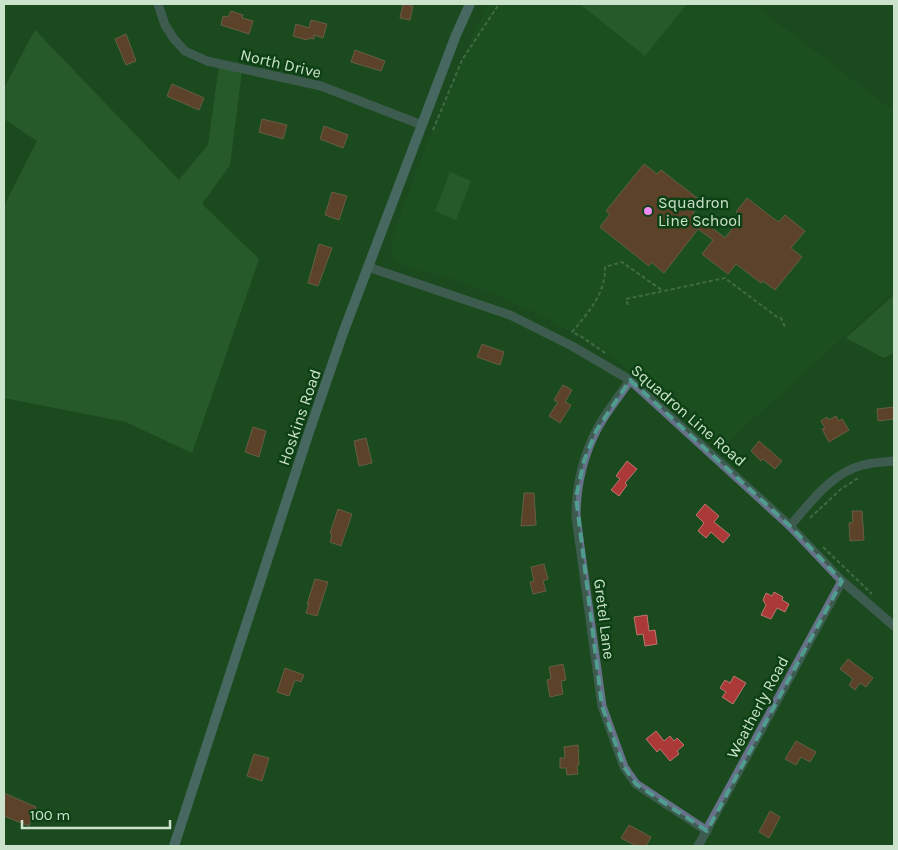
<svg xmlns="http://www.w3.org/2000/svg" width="898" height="850" font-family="Karla,sans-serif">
	<rect width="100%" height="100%" fill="#1b4a1f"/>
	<polygon fill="#1d5423" points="488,4 752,4 894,111 894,291 722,447 655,388 618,361 579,336 539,314 497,295 454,279 402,265 393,255 391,247 392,239 425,149 453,80"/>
	<g fill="#376e3b">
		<polygon points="580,4 684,4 686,5 645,56"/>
		<polygon points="35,30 179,180 208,145 219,66 242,71 230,165 202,204 259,259 192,453 126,422 4,398 4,206 37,141 4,119 4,88"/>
		<polygon points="450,172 471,181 456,220 435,211"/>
		<polygon points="894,295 894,353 884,358 846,338"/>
	</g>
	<g fill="#aa3937" stroke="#bc7771">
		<polygon points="403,4 411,4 410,6 413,6 410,20 400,18"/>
		<polygon points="231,11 243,15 242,18 253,21 249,34 221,25 223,16 228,17"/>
		<polygon points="311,20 327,24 323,38 314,35 314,39 310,38 307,40 293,36 296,24 309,28"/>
		<polygon points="126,34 136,61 126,65 115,39"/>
		<polygon points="355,50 385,61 381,71 351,62"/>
		<polygon points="172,84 204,98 199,110 167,96"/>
		<polygon points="262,119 287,125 283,139 259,132"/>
		<polygon points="324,126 348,135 343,148 320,139"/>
		<polygon points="644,164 657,174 661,170 701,201 693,213 725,238 742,216 736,212 747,198 774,219 779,222 785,215 805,231 791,248 802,257 775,290 763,281 761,283 736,264 728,274 702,254 713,240 698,229 664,273 651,262 649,266 600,227 610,214 606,211"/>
		<polygon points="332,192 347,196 339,220 325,215"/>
		<polygon points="319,244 332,248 318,286 308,283"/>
		<polygon points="482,344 504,352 500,365 477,357"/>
		<polygon points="563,385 572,390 565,402 571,405 560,423 549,416 558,402 554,400"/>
		<polygon points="894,407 894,419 878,421 877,409"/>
		<polygon points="836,416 839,421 842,419 849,430 829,442 822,429 825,428 821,421 827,417 829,420"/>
		<polygon points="253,427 266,431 259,457 245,452"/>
		<polygon points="366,438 372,463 359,466 354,441"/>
		<polygon points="759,441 782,461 775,469 763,459 761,461 751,451"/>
		<polygon points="627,461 637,469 625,483 627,485 619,496 611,490 620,479 616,476"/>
		<polygon points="524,493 534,493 536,525 521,526"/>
		<polygon points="705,504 719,516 714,522 730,535 723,543 711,532 706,538 698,531 704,523 696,515"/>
		<polygon points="338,509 352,514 341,546 330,542 332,534 330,533"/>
		<polygon points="852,511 862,511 864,540 850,541 849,523 853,522"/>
		<polygon points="544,564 548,579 543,581 546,591 533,594 530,582 534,581 531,567"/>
		<polygon points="315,579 328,582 317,616 306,613 309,604 307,604"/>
		<polygon points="774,592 783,597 782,600 789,604 785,612 777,608 771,619 761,615 766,605 763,600 766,593 772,596"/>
		<polygon points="647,615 649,631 655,630 657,644 645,646 643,634 637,635 634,617"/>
		<polygon points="848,659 873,678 866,687 860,683 855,690 849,685 853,679 840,669"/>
		<polygon points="563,664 566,680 561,681 563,694 550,697 547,680 551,679 549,667"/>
		<polygon points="285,668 304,675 301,682 295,680 289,696 277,692"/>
		<polygon points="734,676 746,683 733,704 722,697 726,692 720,688 725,680 730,683"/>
		<polygon points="656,731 664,741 670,736 674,741 677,738 684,745 677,751 679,754 670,761 660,749 657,752 646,739"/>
		<polygon points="796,741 816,752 810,762 801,757 796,765 785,759"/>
		<polygon points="578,745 579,765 577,765 578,774 567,775 566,768 560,768 560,758 565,758 564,747"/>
		<polygon points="254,754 269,758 262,781 247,776"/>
		<polygon points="4,793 36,807 29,826 4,816"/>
		<polygon points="770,811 780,817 769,838 759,832"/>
		<polygon points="629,825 651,837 646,846 636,846 621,838"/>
	</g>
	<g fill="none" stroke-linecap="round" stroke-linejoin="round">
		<g stroke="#6c916e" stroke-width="2" stroke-dasharray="4 2.5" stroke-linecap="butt">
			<polyline points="433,130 462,60 499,4"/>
			<polyline points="628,305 626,299 725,278 777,317 781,318 785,327"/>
			<path d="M605,353L582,337L572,332C588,313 606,293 605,267L622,262L663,291"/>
			<polyline points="810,518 841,489 860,477"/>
			<polyline points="823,547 872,594"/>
		</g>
		<g stroke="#667189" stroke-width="9">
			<polyline points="158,4 165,25 174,39 185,51 207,61 321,86 422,125"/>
			<polyline points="368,267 510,315 572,346 630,380 790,526 842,581 894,626"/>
			<path d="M630,380C619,397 605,413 596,431C582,459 576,487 576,517L602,706L624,767L636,784L707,831"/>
			<path d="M790,526C811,502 831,473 863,465C873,462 884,462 894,461"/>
			<polyline points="698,846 842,581"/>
		</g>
		<polyline stroke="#7b8cb2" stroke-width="10" points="174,846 307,438 343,333 456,35 470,4"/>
	</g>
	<path d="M0 0H898V850H0ZM630,380L790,526L842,581L707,831L636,784L624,767L602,706L576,497L584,461L596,431Z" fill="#1b4a1f" fill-opacity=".55" fill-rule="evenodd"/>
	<path fill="none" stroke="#509c8e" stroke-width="4" stroke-dasharray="10 6" stroke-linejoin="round" d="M630,380L790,526L842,581L707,831L636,784L624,767L602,706L576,497L584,461L596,431Z"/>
	<circle fill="#f08bf6" stroke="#0e4015" stroke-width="2" cx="648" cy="211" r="5"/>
	<g text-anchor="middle" stroke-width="5" stroke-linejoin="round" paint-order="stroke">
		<g font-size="16" fill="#cae3ca" stroke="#0e4015">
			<text transform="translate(281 63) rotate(13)" y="6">North Drive</text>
			<text transform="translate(689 415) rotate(41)" y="6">Squadron Line Road</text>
			<text transform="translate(299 417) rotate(-71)" y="6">Hoskins Road</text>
			<text transform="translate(605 619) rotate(83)" y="6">Gretel Lane</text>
			<text transform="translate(757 707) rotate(-62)" y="6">Weatherly Road</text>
		</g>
		<g font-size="16" fill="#cae3ca" stroke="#0e4015" text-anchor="start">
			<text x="658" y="208">Squadron<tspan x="658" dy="18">Line School</tspan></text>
		</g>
	</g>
	<rect width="898" height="850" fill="none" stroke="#cae3ca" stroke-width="10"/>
	<path d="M22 820v8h148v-8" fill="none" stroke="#cae3ca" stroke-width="2.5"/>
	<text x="30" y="820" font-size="15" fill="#cae3ca" stroke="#0e4015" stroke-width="4" paint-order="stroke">100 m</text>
</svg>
